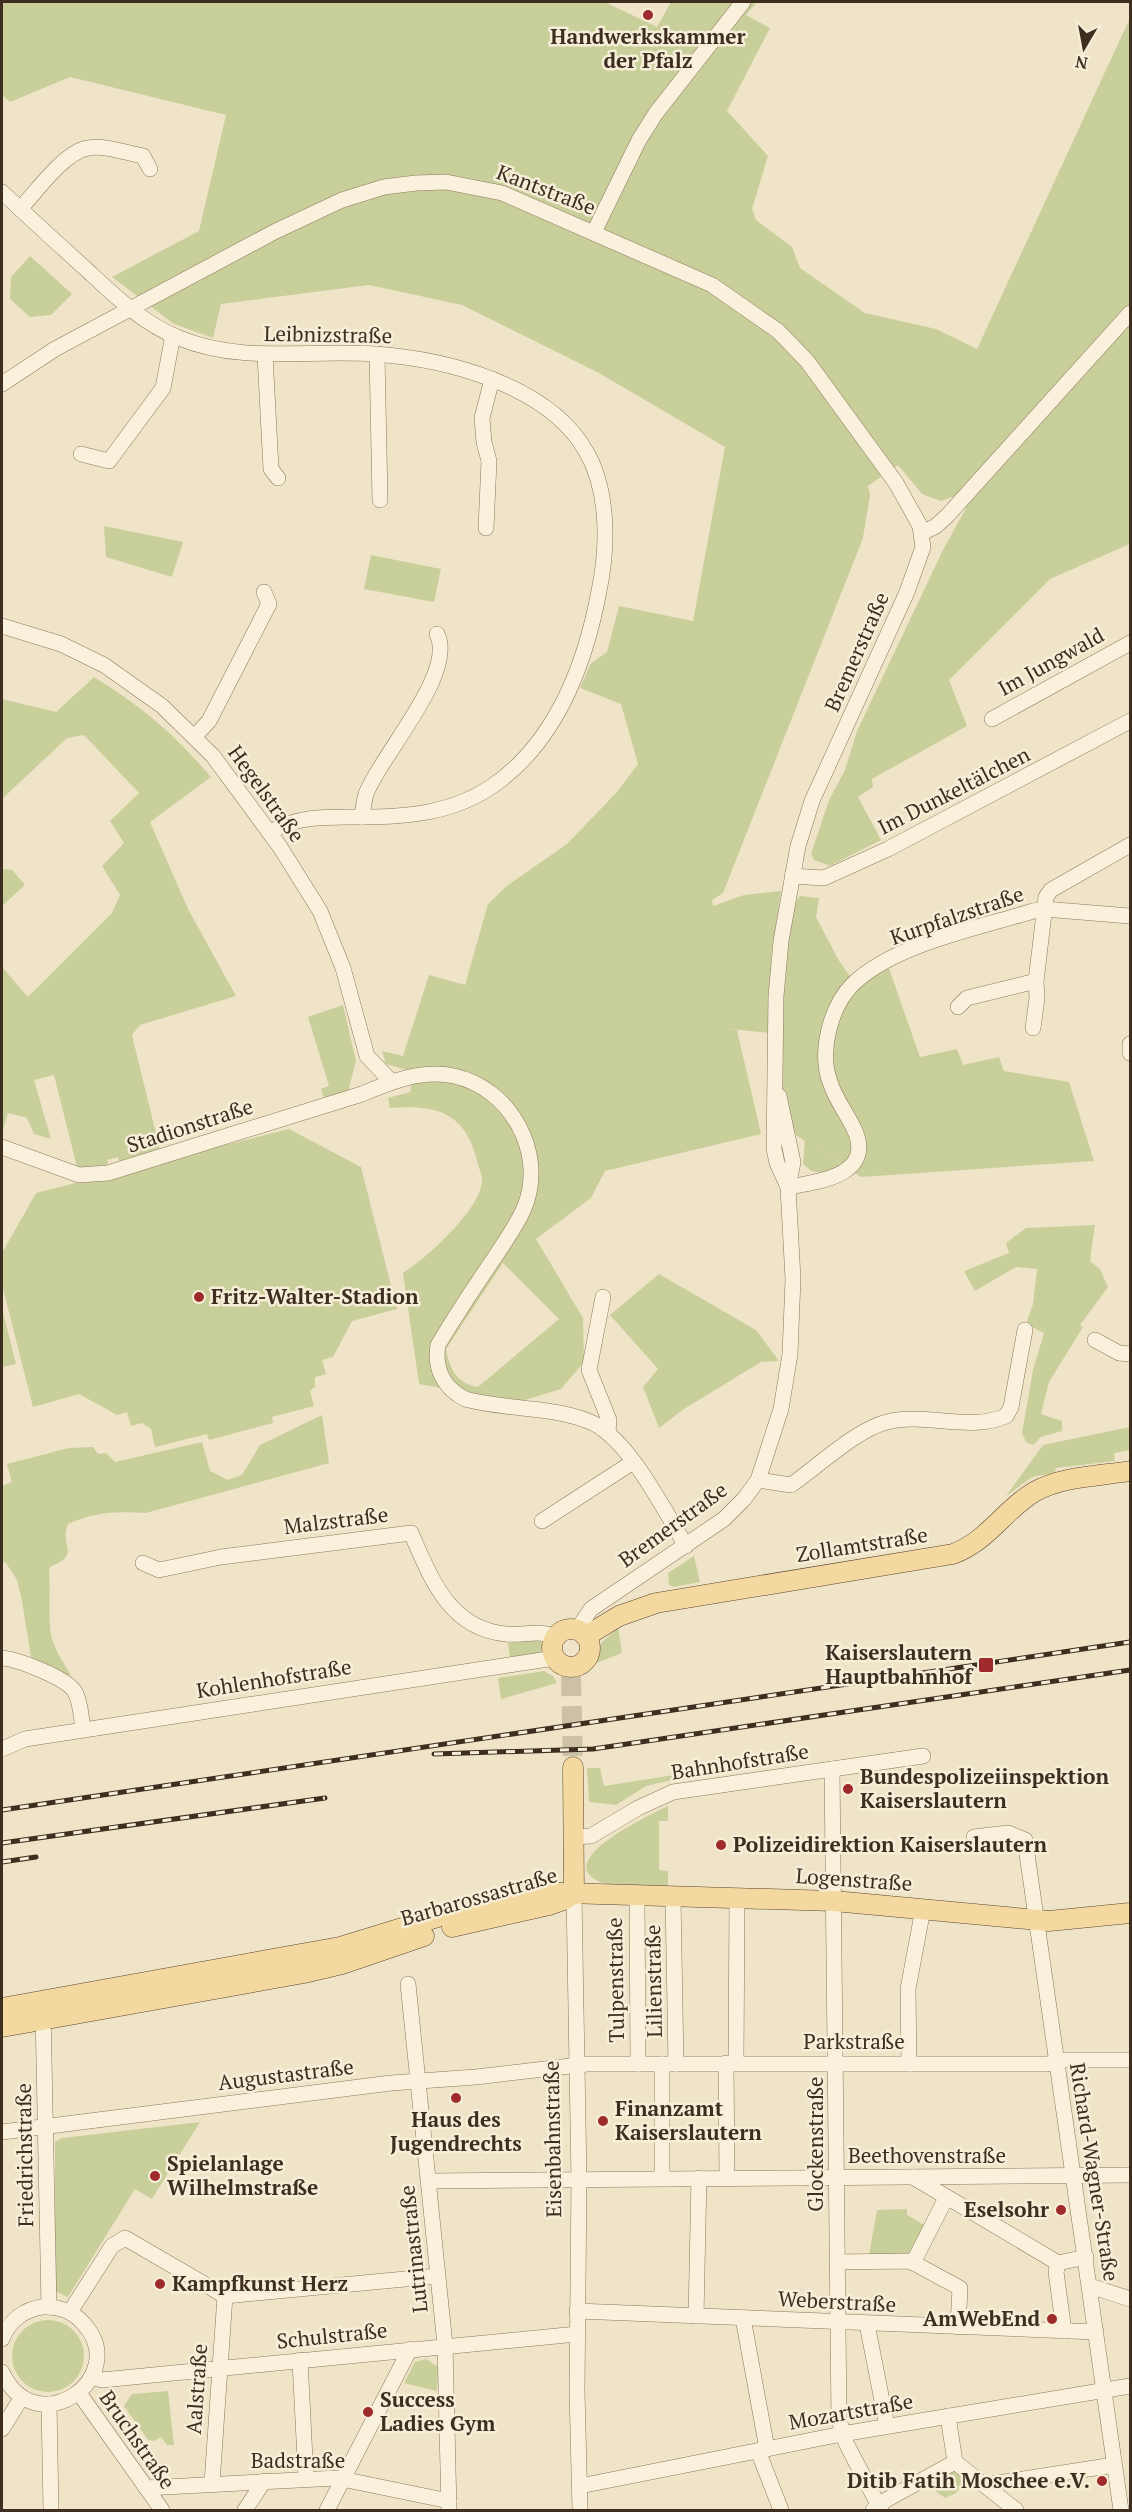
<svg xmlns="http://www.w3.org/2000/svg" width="1132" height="2512" font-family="'PT Serif',serif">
	<rect width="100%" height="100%" fill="#f0e4c8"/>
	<g fill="#c9cf9b" fill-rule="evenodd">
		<path d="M2,2H605L657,27L671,2H757L746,15L770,28L727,111L768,156L752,209L756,220L792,247L800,268L865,313L936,329L977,349L1130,18V544L1050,579L949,680L967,726L872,779L873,787L858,797L881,840L830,866L814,860L811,854L829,800L845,770L857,731L943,550L966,508L952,497L941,501L922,494L898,465L868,486L870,495L863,538L723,893L712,900L713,906L744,895L781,891L771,958V1033L728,1029L737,1030L761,1134L605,1171L591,1198L536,1239L583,1318L584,1362L561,1389L518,1402L419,1384L403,1273C426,1259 482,1208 482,1180C482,1173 477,1164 476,1157C463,1110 433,1105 390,1108L388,1098L410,1092L414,1072L386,1064L382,1051L403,1056L429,975L465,985L488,904L508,885L567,844L617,792L638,764L621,704L580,688L591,663L607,652L619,606L693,621L725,447L599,373L462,305L369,285L221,304L213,338L174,324L112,277L199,231L226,115L70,77L10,102L2,95ZM503,1263L559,1319L478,1387C456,1383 450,1369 446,1349Z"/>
		<polygon points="30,256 72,294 51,315 30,317 10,299 11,277"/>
		<polygon points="104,526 183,542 172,577 106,557"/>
		<polygon points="371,555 441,569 434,602 364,589"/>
		<path d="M94,677C145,709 172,732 211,777L150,822L188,909L236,996L140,1025L132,1035L160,1150L119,1161L118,1157L107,1160L108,1164L88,1169L77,1167L54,1075L34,1080L51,1139L34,1134L27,1118L8,1113L2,1133V967L28,997L112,913L120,895L102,866L124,843L110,821L139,793L84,735L67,738L2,799V699L56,712Z"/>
		<polygon points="2,869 12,870 25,885 2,906"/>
		<path d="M800,896L819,898L816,917L838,959L852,979L886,960L920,1057L957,1049L963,1065L999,1057L1004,1071L1069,1082L1094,1161L861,1177L811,1144L842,1164C829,1172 813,1178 803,1163L805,1141L796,1135L782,1091V1033L785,964L795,903Z"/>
		<polygon points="343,1005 356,1061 348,1092 325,1100 321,1089 329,1086 308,1017"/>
		<polygon points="289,1129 361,1167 397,1309 352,1321 333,1357 322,1360 326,1374 315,1377 315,1387 310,1391 314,1406 272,1417 273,1423 209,1440 207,1434 155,1447 151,1429 142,1423 131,1426 127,1412 117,1415 79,1394 33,1407 2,1285 2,1253 36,1193"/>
		<polygon points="1095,1225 1090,1261 1100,1269 1108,1287 1080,1325 1083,1327 1049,1382 1041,1414 1062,1421 1062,1431 1041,1437 1033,1445 1026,1442 1022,1433 1033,1370 1044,1333 1026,1324 1033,1304 1037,1269 1016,1267 975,1291 964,1271 1009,1253 1006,1243 1026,1228"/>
		<polygon points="659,1274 756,1330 779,1361 761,1362 684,1409 659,1428 643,1387 658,1369 610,1315"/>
		<polygon points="2,1308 16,1364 2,1367"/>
		<path d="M322,1415L329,1463L146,1513C118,1511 94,1512 68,1524C59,1548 82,1553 50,1567L49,1571C51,1590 47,1626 53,1642C57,1653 65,1665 71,1675H64L31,1657L22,1601L17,1580L6,1563L2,1562V1486L12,1482L7,1464L69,1448L93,1447L98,1454L106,1453L115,1462L202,1442L210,1471L228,1480L242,1475L260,1445Z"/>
		<polygon points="1130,1427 1130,1450 1114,1453 1115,1461 1056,1468 1055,1473 1032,1477 1006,1496 1043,1445"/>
		<polygon points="694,1556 700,1582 674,1587 669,1585 668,1573"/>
		<polygon points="618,1628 622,1653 596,1663 600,1644"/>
		<polygon points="540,1640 544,1647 539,1653 510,1658 508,1643"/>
		<polygon points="544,1671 553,1676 557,1683 501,1699 498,1678"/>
		<polygon points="587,1768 600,1768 604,1786 680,1774 680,1778 646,1786 616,1805 589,1802"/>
		<path d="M668,1806V1821H659V1870L668,1871V1887C653,1887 609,1887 598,1881C553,1859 654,1813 668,1806Z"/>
		<polygon points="200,2122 152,2199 135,2189 68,2297 55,2291 55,2142 62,2138"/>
		<polygon points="907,2209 907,2215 926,2226 913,2254 869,2255 877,2210"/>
		<circle cx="48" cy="2356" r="36"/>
		<polygon points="426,2359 438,2367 437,2391 404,2383 415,2362"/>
		<polygon points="168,2391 174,2445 167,2445 161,2437 154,2441 148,2440 124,2406 132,2394"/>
		<polygon points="953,2469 967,2480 956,2493 945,2498 926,2484"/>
	</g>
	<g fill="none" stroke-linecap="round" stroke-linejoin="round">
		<polyline stroke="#ccc0a6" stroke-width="20" stroke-dasharray="20 10" stroke-linecap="butt" points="571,1676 573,1767"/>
		<g stroke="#8d765c" stroke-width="16">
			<g id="minor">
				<path d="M2,192C30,218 58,244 87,270C115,296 142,323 179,338C243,364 308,349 375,354C446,359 550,385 587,453C609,492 608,548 599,591C585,666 556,743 491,787C452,813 408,817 362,817C328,817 300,815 270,832"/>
				<path d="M20,209C37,191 64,152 88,148C105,145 126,153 143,156L150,169"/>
				<polyline points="594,232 639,140 656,113 743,2"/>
				<polyline points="377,354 380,500"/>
				<polyline points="265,355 271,469 278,478"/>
				<polyline points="2,384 55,349 274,232 342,200 384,187 416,183 446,182 502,193 712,285 778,331 807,361 896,483 920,526 923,547 907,592 812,801 798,846 781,941 776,996 774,1149 777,1163 788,1187"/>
				<polyline points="81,454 109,461 163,388 173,335"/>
				<polyline points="486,528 489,461 484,442 482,418 492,379"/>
				<polyline points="922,533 936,526 947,516 1130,313"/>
				<polyline points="2,626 61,644 104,665 162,706 213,756 280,847 320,911 343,968 367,1056 391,1081"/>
				<polyline points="992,719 1130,643"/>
				<polyline points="195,736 209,721 269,604 264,592"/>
				<path d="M362,817C363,810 364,801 366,794C380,756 457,673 437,634"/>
				<polyline points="792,876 824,878 888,849 1130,721"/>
				<polyline points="958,1007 967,998 1036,981 1046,897 1051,890 1130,845"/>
				<polyline points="1033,1028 1037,998 1036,981"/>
				<polyline points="1130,1044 1130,1053"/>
				<path d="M2,1147L79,1175L108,1173L362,1094C390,1082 422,1069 454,1076C510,1088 546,1152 525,1206C518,1224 505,1241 495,1257C475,1286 456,1315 438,1345C434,1369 444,1388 465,1399C505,1410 550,1406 588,1421C627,1435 664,1510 686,1546"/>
				<path d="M788,1187C817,1182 874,1176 855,1131C848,1115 835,1099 830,1082C819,1052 830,1007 853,984C894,944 979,928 1033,911L1044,909L1130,916"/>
				<polyline points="603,1297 589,1370 609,1420 608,1432"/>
				<polyline points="1095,1340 1119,1353 1130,1354"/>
				<path d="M758,1480L791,1485C817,1467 857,1429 887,1422C925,1412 969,1432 1006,1416L1011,1407L1025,1330"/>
				<polyline points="542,1521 633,1462"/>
				<path d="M143,1563L159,1570L221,1557L411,1533C431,1578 449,1629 506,1634C524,1636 539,1629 556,1637"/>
				<polyline points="577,1630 591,1609 724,1519 744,1499 758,1480 781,1409 790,1354 793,1279 788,1187 793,1162 779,1096"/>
				<path d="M2,1658C17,1659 67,1678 75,1692C81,1702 81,1718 83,1729"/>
				<polyline points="2,1749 25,1739 555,1658"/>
				<polyline points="832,1769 839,2420 846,2443 881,2510"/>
				<polyline points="573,1837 591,1836 638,1808 673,1792 923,1756"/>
				<polyline points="974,1837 1008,1833 1025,1840 1121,2510"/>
				<polyline points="574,1895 579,2179 577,2391 580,2510"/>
				<polyline points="637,1896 638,2064"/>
				<polyline points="673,1897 676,2064"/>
				<polyline points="408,1984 445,2345 449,2510"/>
				<polyline points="43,2010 49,2307"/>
				<polyline points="726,2063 727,2178"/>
				<polyline points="736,2063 737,1899"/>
				<polyline points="909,2064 908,1989 923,1909"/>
				<polyline points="2,2132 391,2083 476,2077 587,2064 1047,2064 1065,2060 1130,2060"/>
				<polyline points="913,2177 1058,2263"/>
				<polyline points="662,2178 662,2064"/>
				<polyline points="429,2181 1130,2175"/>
				<polyline points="837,2262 910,2261 960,2288 958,2327"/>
				<polyline points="913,2263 946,2198"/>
				<polyline points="1058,2263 1056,2272 1064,2331"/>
				<polyline points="1058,2263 1086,2257"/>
				<polyline points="1090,2286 1130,2299"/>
				<polyline points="577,2311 1096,2332"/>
				<polyline points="70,2312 112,2246 125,2238 225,2296 437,2276"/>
				<polyline points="696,2316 699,2178"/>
				<polyline points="743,2318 767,2449"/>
				<polyline points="867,2324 887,2426"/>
				<path d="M2,2339C9,2321 24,2309 43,2307C59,2306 74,2312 84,2324C132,2378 35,2445 2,2372"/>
				<polyline points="300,2360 306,2479"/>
				<polyline points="91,2377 102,2380 577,2334"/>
				<polyline points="79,2393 162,2510"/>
				<polyline points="49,2404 51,2510"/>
				<polyline points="948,2416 955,2462"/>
				<polyline points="2,2429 22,2397"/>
				<polyline points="758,2451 781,2510"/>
				<polyline points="955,2462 1016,2510"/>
				<polyline points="212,2483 225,2296"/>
				<polyline points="985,2485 1114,2465"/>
				<polyline points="580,2486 842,2434 1130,2386"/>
				<polyline points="146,2488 337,2478 449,2501"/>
				<polyline points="245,2510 264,2481"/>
				<polyline points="327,2510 410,2349"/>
				<polyline points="873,2510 886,2500 955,2462"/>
			</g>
		</g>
		<g stroke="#5b4430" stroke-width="21">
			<g id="major">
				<circle cx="571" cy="1648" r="19"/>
				<path d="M586,1636L619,1616L656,1603L953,1554C988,1541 1004,1510 1034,1492C1062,1476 1100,1476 1130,1471"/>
				<polyline points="573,1767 574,1895"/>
				<polyline points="452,1927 549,1905 566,1899"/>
				<polyline points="2,2008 340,1947 477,1905 533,1892 834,1901 1049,1921 1130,1913"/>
				<polyline points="2,2027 304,1973 342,1964 424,1936"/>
			</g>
		</g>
		<use href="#minor" stroke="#faf1dc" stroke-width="15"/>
		<use href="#major" stroke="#f3d9a0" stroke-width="20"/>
		<g stroke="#3d2e20" stroke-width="5">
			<g id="rail">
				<polyline points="434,1754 593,1749 1130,1670"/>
				<polyline points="2,1810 1130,1642"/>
				<polyline points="2,1843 325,1798"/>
				<polyline points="2,1862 36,1857"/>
			</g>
		</g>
		<use href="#rail" stroke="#f7eed8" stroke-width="3" stroke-dasharray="9" stroke-linecap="butt"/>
	</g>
	<g fill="#9e2a2b" stroke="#f7eed8" stroke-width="2">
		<circle cx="648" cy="15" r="6"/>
		<circle cx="199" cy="1297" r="6"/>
		<rect x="978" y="1657" width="16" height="16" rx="3"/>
		<circle cx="848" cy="1789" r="6"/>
		<circle cx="721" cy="1845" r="6"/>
		<circle cx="456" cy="2098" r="6"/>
		<circle cx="603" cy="2121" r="6"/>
		<circle cx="155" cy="2176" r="6"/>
		<circle cx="1061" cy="2210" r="6"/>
		<circle cx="160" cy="2284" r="6"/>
		<circle cx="1052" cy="2319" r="6"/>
		<circle cx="368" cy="2412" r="6"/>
		<circle cx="1102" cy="2481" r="6"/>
	</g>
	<g text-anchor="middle" stroke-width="5" stroke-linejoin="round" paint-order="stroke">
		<g font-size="21" font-weight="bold" fill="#3d2e20" stroke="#f7eed8" text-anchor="start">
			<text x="648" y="44" text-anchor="middle">Handwerkskammer<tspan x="648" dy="24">der Pfalz</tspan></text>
			<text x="211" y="1304">Fritz-Walter-Stadion</text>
			<text x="972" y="1660" text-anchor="end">Kaiserslautern<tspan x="972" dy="24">Hauptbahnhof</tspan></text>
			<text x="860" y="1784">Bundespolizeiinspektion<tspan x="860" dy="24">Kaiserslautern</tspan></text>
			<text x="733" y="1852">Polizeidirektion Kaiserslautern</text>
			<text x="615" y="2116">Finanzamt<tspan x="615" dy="24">Kaiserslautern</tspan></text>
			<text x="456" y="2127" text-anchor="middle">Haus des<tspan x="456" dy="24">Jugendrechts</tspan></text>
			<text x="167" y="2171">Spielanlage<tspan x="167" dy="24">Wilhelmstraße</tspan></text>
			<text x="1049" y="2217" text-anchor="end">Eselsohr</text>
			<text x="172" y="2291">Kampfkunst Herz</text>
			<text x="1040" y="2326" text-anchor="end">AmWebEnd</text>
			<text x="380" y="2407">Success<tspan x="380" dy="24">Ladies Gym</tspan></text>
			<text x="1090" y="2488" text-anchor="end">Ditib Fatih Moschee e.V.</text>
		</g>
		<g font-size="21" fill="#3d2e20" stroke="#f7eed8">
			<text transform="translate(546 190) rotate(21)" y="7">Kantstraße</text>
			<text transform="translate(328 335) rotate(1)" y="7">Leibnizstraße</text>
			<text transform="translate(857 652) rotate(-66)" y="7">Bremerstraße</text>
			<text transform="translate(1051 662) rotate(-29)" y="7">Im Jungwald</text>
			<text transform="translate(954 791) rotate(-27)" y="7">Im Dunkeltälchen</text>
			<text transform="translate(266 794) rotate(54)" y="7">Hegelstraße</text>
			<text transform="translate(957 916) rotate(-19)" y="7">Kurpfalzstraße</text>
			<text transform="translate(190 1126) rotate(-18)" y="7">Stadionstraße</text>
			<text transform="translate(336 1521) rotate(-7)" y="7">Malzstraße</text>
			<text transform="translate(673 1525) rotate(-36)" y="7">Bremerstraße</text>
			<text transform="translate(862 1545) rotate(-9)" y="7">Zollamtstraße</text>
			<text transform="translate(274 1679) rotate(-9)" y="7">Kohlenhofstraße</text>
			<text transform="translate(740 1762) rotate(-9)" y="7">Bahnhofstraße</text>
			<text transform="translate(854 1880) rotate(4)" y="7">Logenstraße</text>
			<text transform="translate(479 1897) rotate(-16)" y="7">Barbarossastraße</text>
			<text transform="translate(616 1980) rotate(-91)" y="7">Tulpenstraße</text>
			<text transform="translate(654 1981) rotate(-91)" y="7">Lilienstraße</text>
			<text x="854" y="2049">Parkstraße</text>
			<text transform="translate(286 2075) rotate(-7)" y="7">Augustastraße</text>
			<text transform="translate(553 2139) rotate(-91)" y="7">Eisenbahnstraße</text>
			<text transform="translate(816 2144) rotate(-90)" y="7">Glockenstraße</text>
			<text transform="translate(25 2155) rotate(-91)" y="7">Friedrichstraße</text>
			<text x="927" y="2163">Beethovenstraße</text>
			<text transform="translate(1094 2172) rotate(81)" y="7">Richard-Wagner-Straße</text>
			<text transform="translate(414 2249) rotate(-96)" y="7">Lutrinastraße</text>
			<text transform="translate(837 2302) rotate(3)" y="7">Weberstraße</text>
			<text transform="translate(332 2336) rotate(-6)" y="7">Schulstraße</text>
			<text transform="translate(197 2389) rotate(-86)" y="7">Aalstraße</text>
			<text transform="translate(851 2412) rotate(-10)" y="7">Mozartstraße</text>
			<text transform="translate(137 2440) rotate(55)" y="7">Bruchstraße</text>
			<text x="298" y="2468">Badstraße</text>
		</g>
	</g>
	<rect width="1132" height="2512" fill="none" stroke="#3d2e20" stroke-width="6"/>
	<g transform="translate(1084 48) rotate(190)" stroke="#f7eed8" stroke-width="4.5" paint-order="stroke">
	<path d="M0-4.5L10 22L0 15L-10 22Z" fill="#3d2e20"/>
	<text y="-9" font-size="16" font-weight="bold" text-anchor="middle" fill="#3d2e20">N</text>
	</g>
</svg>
